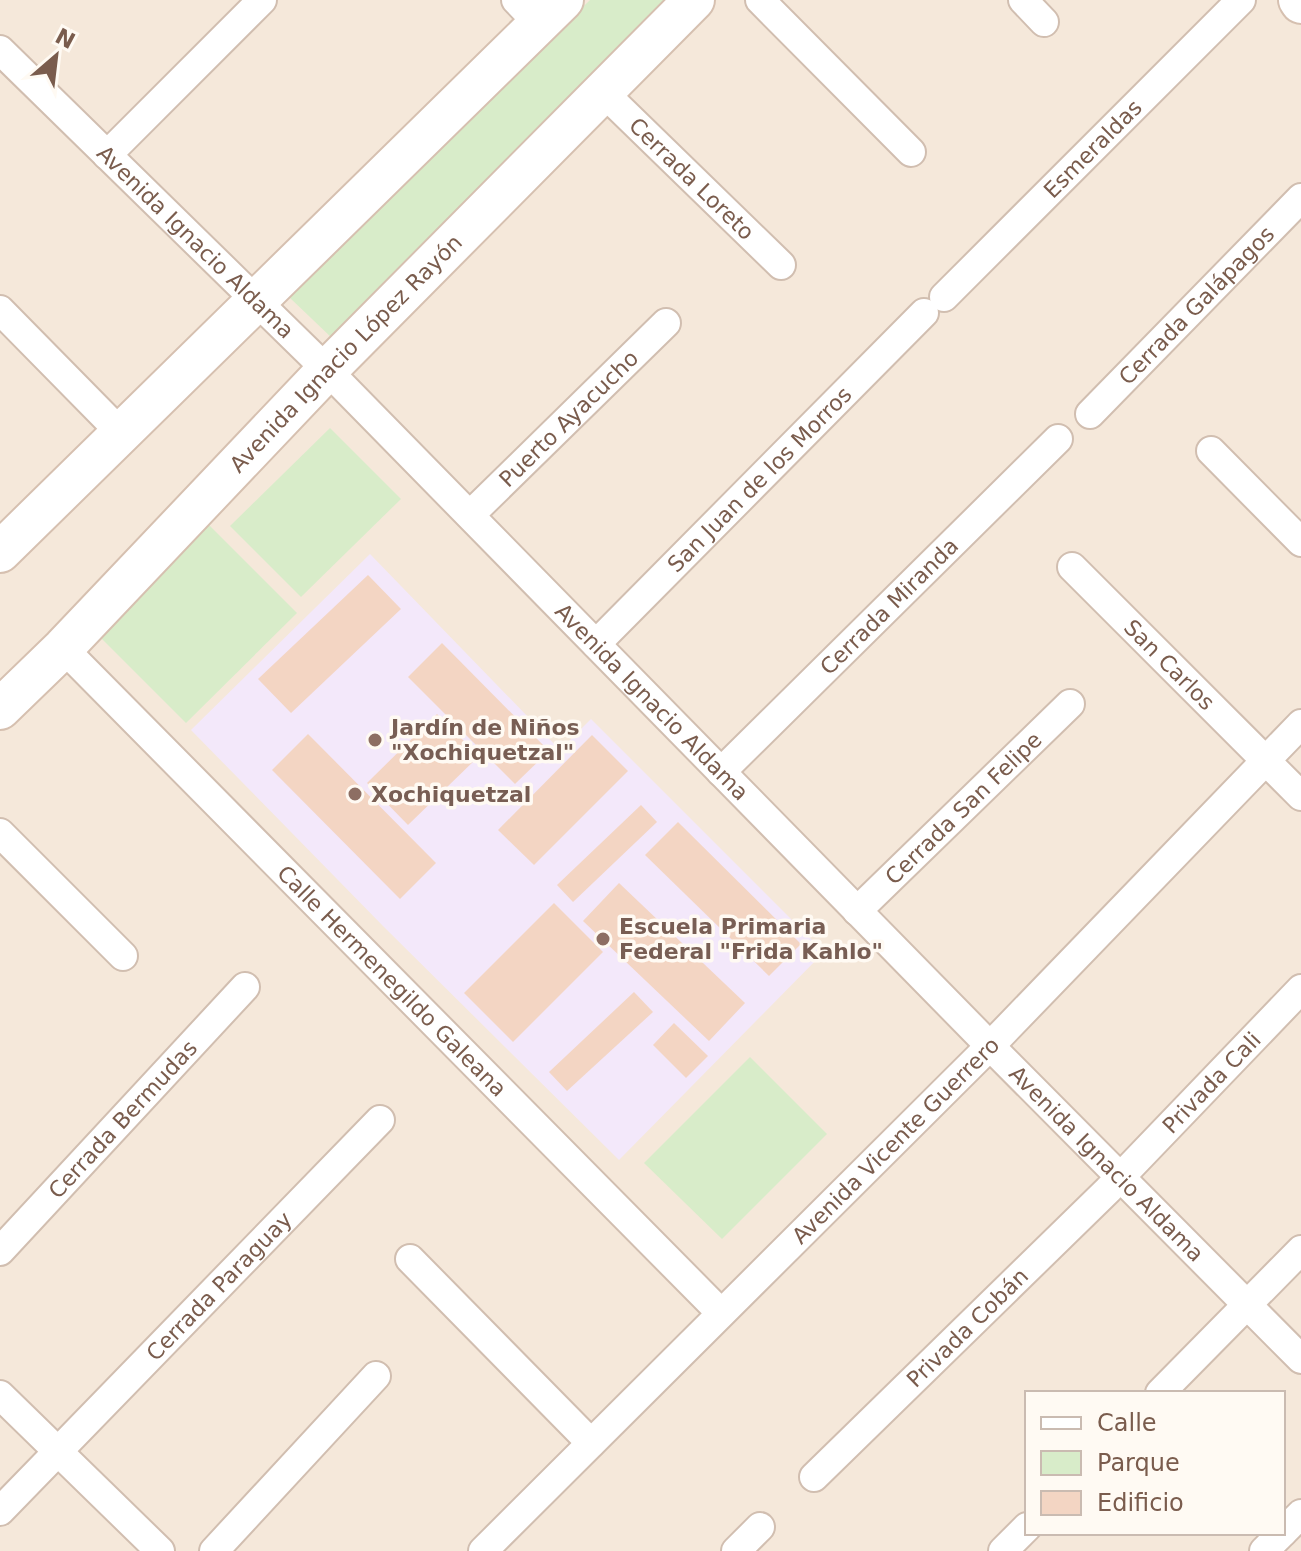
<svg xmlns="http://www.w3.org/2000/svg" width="1301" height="1551" font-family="'DejaVu Sans',sans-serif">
	<rect width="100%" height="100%" fill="#fdf6ec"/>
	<path fill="#f5e8da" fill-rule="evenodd" d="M0,0H1301V1551H0ZM1027,1393H1283V1533H1027Z"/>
	<polygon fill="#f3e8fa" points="370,554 560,750 591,719 824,952 619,1160 383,926 191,730"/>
	<g fill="#d8ecc9">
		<polygon points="590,0 667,0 334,340 289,297"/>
		<polygon points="330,428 401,499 301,597 230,526"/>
		<polygon points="208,524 297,613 186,723 97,634"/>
		<polygon points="750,1057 827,1134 722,1239 644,1163"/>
	</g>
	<g fill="#f3d5c3">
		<polygon points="368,575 401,609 291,713 258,679"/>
		<polygon points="442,643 549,751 515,784 408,677"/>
		<polygon points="437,714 479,756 408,825 367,783"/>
		<polygon points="308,734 436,863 400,899 272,770"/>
		<polygon points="592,735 628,771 534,865 498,830"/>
		<polygon points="641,805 657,822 573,902 557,885"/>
		<polygon points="678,822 801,944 769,976 645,855"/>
		<polygon points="619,883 745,1003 709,1041 583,921"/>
		<polygon points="554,903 603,952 513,1042 464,993"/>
		<polygon points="634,992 653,1012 567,1091 549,1072"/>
		<polygon points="674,1023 708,1056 686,1078 653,1045"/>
	</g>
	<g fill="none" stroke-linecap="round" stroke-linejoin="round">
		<g stroke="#d1beb0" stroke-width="32">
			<g id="street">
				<polyline points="516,0 539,24"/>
				<polyline points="760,0 911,152"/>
				<polyline points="1023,0 1044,22"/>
				<path id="s1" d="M0,50L327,370L990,1046L1301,1359"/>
				<path id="s2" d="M603,92L781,265"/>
				<polyline points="107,155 262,0"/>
				<path id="s3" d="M944,297L1241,0"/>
				<polyline points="0,310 121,433"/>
				<path id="s4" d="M1090,414L1301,198"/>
				<polyline points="1211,451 1301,542"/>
				<path id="s5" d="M470,515L666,323"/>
				<path id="s6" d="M1072,567L1301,796"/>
				<path id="s7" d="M596,644L924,313"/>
				<path id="s8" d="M63,648L721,1313"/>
				<path id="s9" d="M721,772L1058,439"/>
				<polyline points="0,833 123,956"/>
				<path id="s10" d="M857,911L1070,704"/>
				<path id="s11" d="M0,1251L245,987"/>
				<polyline points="410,1259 591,1443"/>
				<polyline points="1160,1393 1301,1250"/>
				<polyline points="0,1395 160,1551"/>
				<path id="s12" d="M814,1477L1108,1190L1301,989"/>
				<path id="s13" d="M0,1511L380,1120"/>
				<polyline points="1283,1532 1301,1514"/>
				<polyline points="214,1551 376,1376"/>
				<path id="s14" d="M483,1551L990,1046L1301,724"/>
				<polyline points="736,1551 760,1527"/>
				<polyline points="1003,1551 1027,1527"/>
				<polyline points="1264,1551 1282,1533"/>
			</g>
		</g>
		<g stroke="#d6c0b0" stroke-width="44">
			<g id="secondary">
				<polyline points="1299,0 1301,3"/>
				<polyline points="0,552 563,0"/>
				<path id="s15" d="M0,709L63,648L327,370L694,0"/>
			</g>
		</g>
		<use href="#street" stroke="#fff" stroke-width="28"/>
		<use href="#secondary" stroke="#fff" stroke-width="40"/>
	</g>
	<g fill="#8d6e63" stroke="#fffaf3" stroke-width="3">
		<circle cx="375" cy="740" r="8"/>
		<circle cx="355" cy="794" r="8"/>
		<circle cx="603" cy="939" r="8"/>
	</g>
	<g text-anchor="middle" stroke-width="7" stroke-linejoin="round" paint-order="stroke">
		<g font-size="22" fill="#7a5c4d" stroke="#fffaf3">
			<text dy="8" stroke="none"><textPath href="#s3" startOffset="210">Esmeraldas</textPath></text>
			<text dy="8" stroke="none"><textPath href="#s2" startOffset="124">Cerrada Loreto</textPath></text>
			<text dy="8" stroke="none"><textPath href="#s1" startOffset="274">Avenida Ignacio Aldama</textPath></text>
			<text dy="8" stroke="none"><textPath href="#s4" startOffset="152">Cerrada Galápagos</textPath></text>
			<text dy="8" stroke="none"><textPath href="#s15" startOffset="496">Avenida Ignacio López Rayón</textPath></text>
			<text dy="8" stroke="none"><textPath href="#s5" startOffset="138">Puerto Ayacucho</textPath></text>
			<text dy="8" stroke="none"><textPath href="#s7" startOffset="232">San Juan de los Morros</textPath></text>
			<text dy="8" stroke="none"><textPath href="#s9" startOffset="236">Cerrada Miranda</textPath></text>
			<text dy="8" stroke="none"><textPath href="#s6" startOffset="138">San Carlos</textPath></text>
			<text dy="8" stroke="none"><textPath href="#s1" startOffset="922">Avenida Ignacio Aldama</textPath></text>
			<text dy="8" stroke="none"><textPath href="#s10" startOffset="148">Cerrada San Felipe</textPath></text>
			<text dy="8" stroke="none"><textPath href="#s8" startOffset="468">Calle Hermenegildo Galeana</textPath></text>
			<text dy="8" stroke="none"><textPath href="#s12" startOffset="560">Privada Cali</textPath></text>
			<text dy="8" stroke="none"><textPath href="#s11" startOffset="180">Cerrada Bermudas</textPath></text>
			<text dy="8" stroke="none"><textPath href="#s14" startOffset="582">Avenida Vicente Guerrero</textPath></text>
			<text dy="8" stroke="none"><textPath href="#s1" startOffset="1570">Avenida Ignacio Aldama</textPath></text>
			<text dy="8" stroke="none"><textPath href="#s13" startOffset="314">Cerrada Paraguay</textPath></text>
			<text dy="8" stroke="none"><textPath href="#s12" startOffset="214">Privada Cobán</textPath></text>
		</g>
		<g font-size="22" font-weight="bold" fill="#785e54" stroke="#fffaf3" text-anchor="start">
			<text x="391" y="735">Jardín de Niños<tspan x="391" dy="25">"Xochiquetzal"</tspan></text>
			<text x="371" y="802">Xochiquetzal</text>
			<text x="619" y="934">Escuela Primaria<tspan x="619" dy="25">Federal "Frida Kahlo"</tspan></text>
		</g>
	</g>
	<rect x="1025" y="1391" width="260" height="144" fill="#fffaf3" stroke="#cabbb1" stroke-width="2"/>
	<rect x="1041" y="1417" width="40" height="12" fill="#ffffff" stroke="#cabbb1" stroke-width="2"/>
	<text x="1097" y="1431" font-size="24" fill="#7a5c4d">Calle</text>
	<rect x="1041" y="1451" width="40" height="24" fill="#d8ecc9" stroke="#cabbb1" stroke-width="2"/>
	<text x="1097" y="1471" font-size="24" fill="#7a5c4d">Parque</text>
	<rect x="1041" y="1491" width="40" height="24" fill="#f3d5c3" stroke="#cabbb1" stroke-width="2"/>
	<text x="1097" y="1511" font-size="24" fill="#7a5c4d">Edificio</text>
	<g transform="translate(56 56) rotate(28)" stroke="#fffaf3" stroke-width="6" paint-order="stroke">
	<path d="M0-6L14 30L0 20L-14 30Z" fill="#7a5c4d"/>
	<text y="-12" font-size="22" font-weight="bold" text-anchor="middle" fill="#7a5c4d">N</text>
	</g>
</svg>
